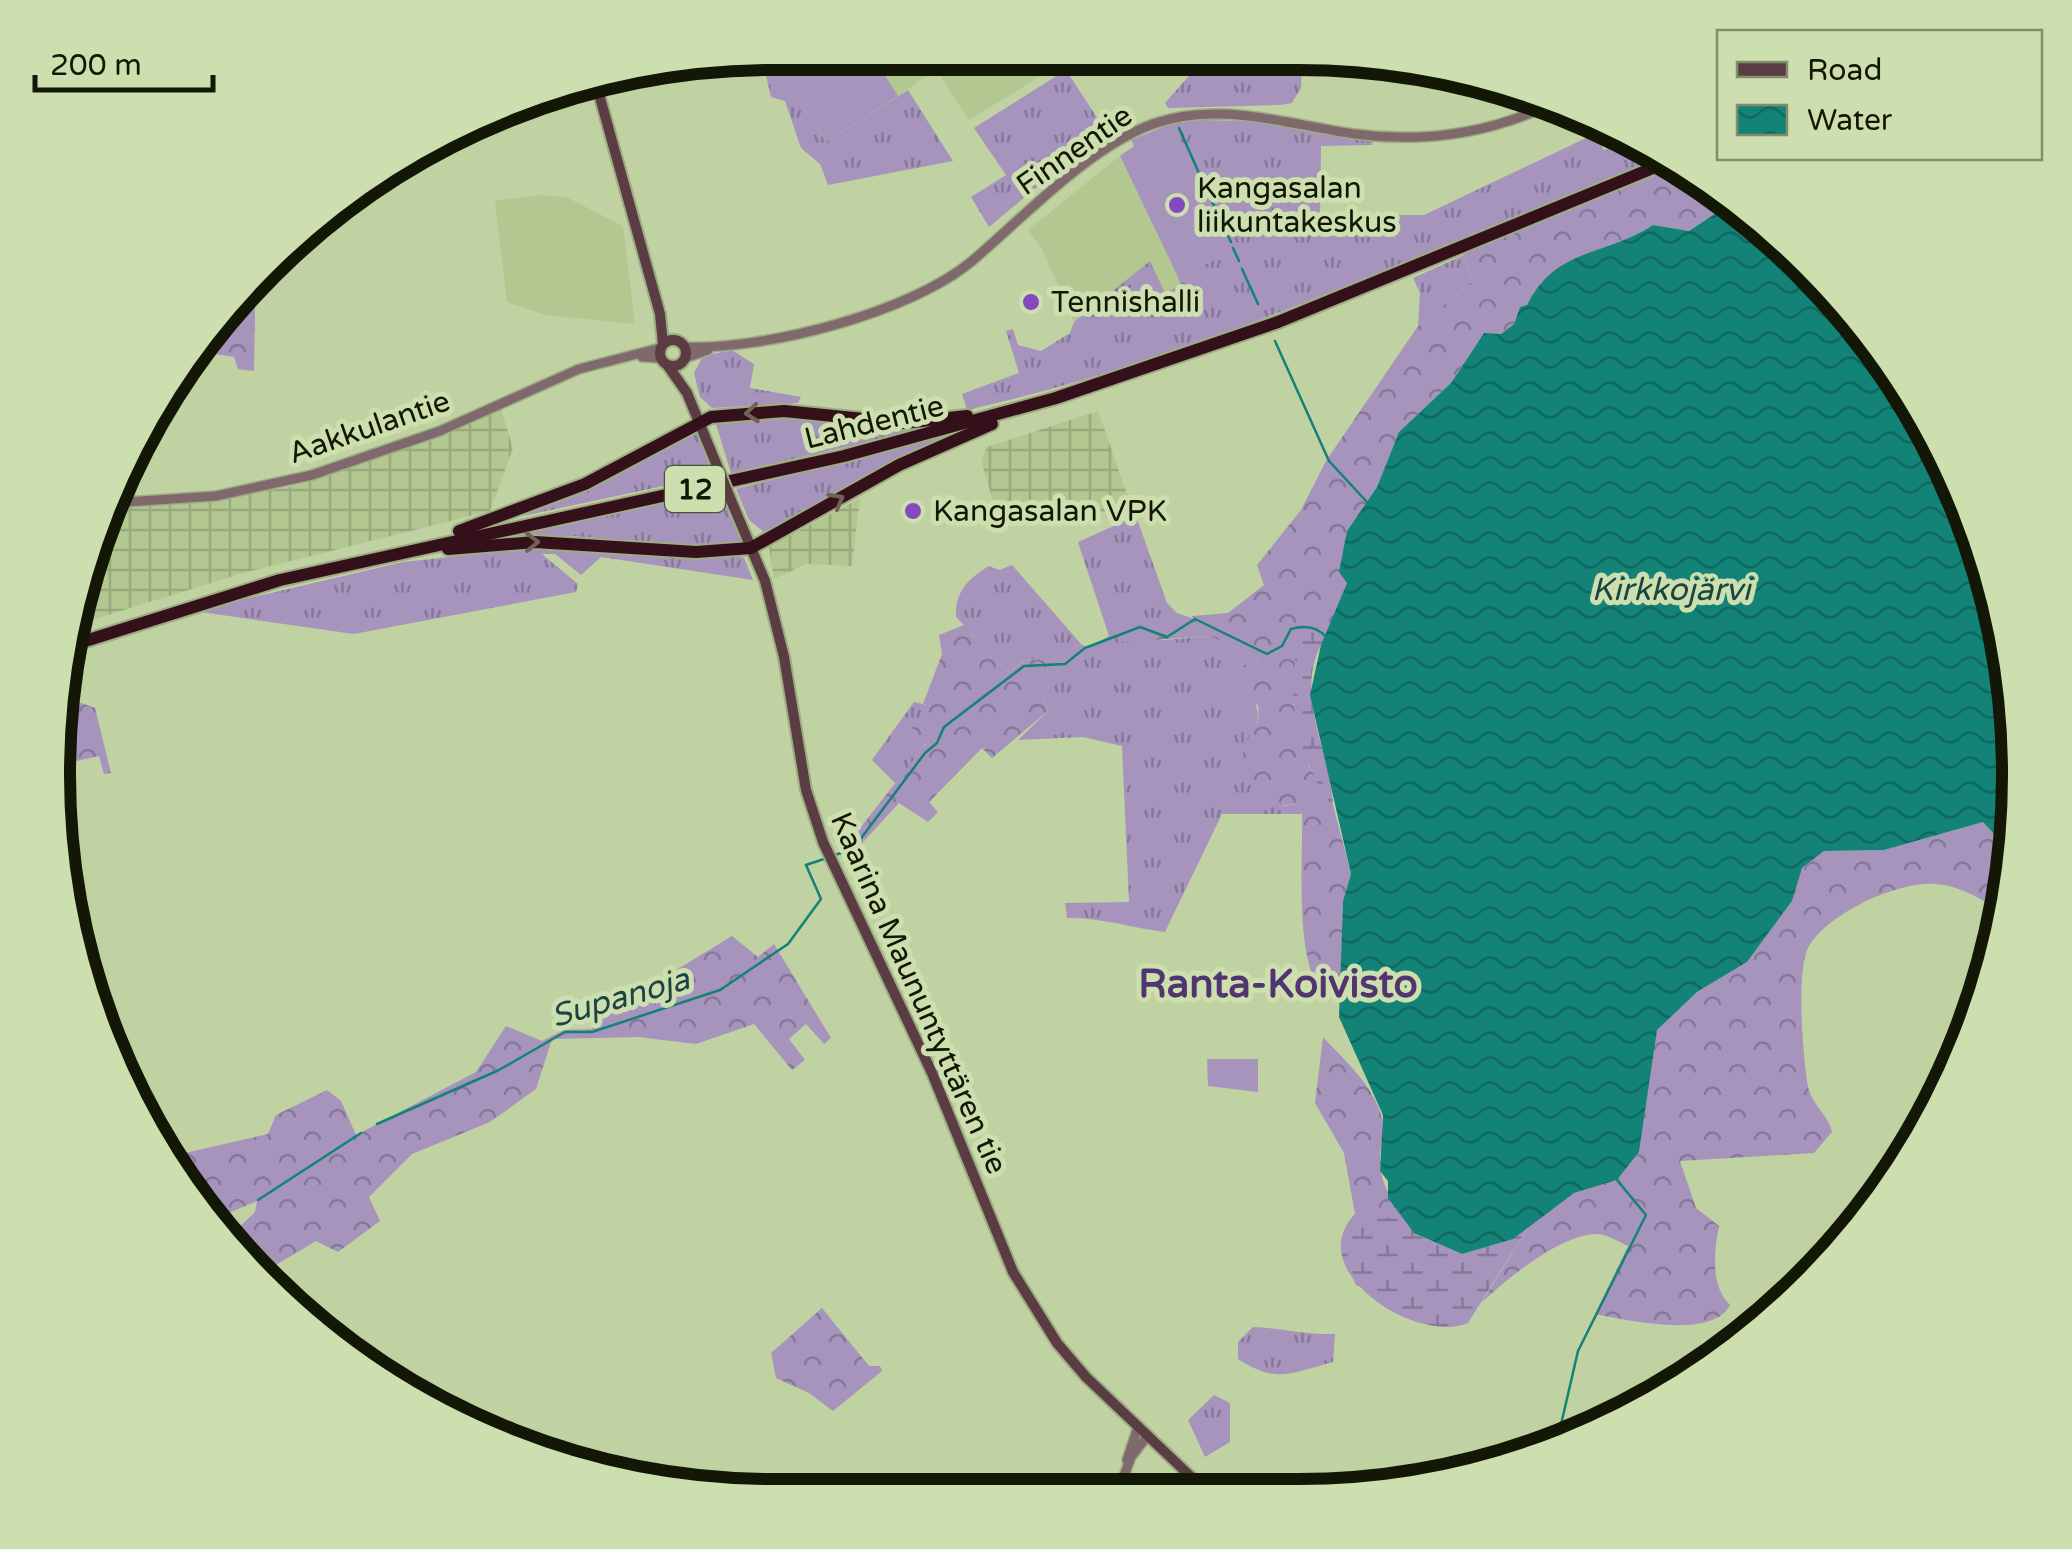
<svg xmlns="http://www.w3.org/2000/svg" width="2072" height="1549" font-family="'Varela Round',sans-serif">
	<defs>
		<pattern id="industrial-grid" width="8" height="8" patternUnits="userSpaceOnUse" patternTransform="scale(2.5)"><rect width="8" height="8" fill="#b3c791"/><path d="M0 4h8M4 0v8" fill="none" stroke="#99aa7c"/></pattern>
		<pattern id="grass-tufts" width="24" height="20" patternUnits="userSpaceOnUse" patternTransform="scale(2.5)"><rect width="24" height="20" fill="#a694bd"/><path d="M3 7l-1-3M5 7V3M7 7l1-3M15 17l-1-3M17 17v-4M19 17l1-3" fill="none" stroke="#867898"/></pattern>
		<pattern id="forest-crowns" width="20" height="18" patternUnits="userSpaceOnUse" patternTransform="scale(2.5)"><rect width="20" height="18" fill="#a694bd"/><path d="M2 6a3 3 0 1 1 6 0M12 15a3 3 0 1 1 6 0" fill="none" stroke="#867898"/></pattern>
		<pattern id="wetland-marsh" width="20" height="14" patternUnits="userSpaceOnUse" patternTransform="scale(2.5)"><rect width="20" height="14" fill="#a694bd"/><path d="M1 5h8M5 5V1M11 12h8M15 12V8" fill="none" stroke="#867898"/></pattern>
		<pattern id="water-waves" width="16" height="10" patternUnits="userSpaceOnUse" patternTransform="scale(2.5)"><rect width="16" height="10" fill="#138277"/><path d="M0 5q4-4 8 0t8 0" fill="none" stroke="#106960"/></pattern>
	</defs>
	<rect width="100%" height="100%" fill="#c0d1a2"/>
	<g fill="#b3c791">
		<polygon points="871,53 1078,53 969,120 936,69 898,96"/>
		<polygon points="1120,156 1182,285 1165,293 1150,262 1074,322 1042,249 1028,230"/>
		<polygon points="541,195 566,197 623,226 635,324 545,315 507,302 495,201"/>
	</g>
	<g fill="url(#industrial-grid)">
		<polygon points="501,409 513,448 490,511 243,573 69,627 110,506 200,502 289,487 439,438"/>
		<polygon points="1098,411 1130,503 1068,524 1055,500 999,521 981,461 987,447"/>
		<polygon points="860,498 852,566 806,564 774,579 769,547"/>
	</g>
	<g fill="url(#grass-tufts)">
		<polygon points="839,53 789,85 826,142 908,90 953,161 828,185 820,164 801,148 785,101 771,97 761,54"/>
		<polygon points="1181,54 1302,54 1301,88 1292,103 1280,105 1168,108 1165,103 1195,69"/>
		<polygon points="1066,70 1105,130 989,227 971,197 1006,175 974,128"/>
		<path d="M1202,120L1278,122L1373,139L1372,145L1321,146L1320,215H1424L1599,132L1603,150L1627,142L1662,158C1432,245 1211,356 967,410L962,394L1019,373L1006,331L1013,329L1018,345L1041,351L1070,333L1074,322L1150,261L1165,293L1181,285L1178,277L1232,251L1171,124Z"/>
		<polygon points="1464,255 1473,281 1418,326 1420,293 1413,278"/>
		<polygon points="732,350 754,364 750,388 801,397 798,403 712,408 700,397 694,373 703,356"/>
		<polygon points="785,416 898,429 942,425 731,473 715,421"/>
		<polygon points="696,431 715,475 523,516 601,484"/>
		<polygon points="933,439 939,440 764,532 749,520 736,489"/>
		<polygon points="720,492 741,541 688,547 573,536 498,538"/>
		<path d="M1136,516L1167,603L1177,613L1195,619L1167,637L1135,629L1130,633L1164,640L1209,636L1255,655L1258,660L1229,670C1259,705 1268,708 1244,750L1283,806L1296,804L1302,814H1222L1165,932C1131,928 1101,917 1067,918L1065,903L1129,902L1122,746L1083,737L1018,740L1048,711L1042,696L1057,666L1109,636L1078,542Z"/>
		<polygon points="532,548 729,554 744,558 753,580 601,557 581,575 555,554 542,554 578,584 576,592 354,634 194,611 403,562"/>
		<path d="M1012,565L1081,644L1049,661L1027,659L1008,672L956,617C955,591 968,579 989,566L999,570Z"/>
		<polygon points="914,702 931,706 926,743 897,785 872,760"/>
		<path d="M1253,1327C1282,1328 1305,1335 1335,1334L1333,1362C1292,1373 1276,1384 1238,1359V1342Z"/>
		<polygon points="1214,1395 1230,1403 1230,1442 1205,1457 1188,1420"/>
	</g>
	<g fill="url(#forest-crowns)">
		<path d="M1680,166L1699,175L1725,199L1719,211L1689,231L1653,225C1604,257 1556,248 1527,305L1520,307L1514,324L1501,334L1484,333L1451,383L1399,432L1377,487L1347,531V583L1326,637L1321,630L1298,627L1289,632L1297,650L1293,698L1309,767L1333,805L1351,874L1343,901L1340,999C1329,995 1320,991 1315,981C1296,940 1303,860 1302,814L1295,804L1268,807C1255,791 1239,771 1244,749C1249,729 1261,730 1258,705L1231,696L1229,670L1258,660L1255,655L1209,636L1123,642L1116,635L1144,626L1167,637L1195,620L1192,616L1228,613L1264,585L1257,565L1301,510L1326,461L1418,326L1473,281L1463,252Z"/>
		<polygon points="246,290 255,308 254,371 238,369 234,357 201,352"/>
		<polygon points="964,625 1008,672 1028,659 1049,661 1081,644 1087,648 1057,666 1057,685 1042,696 1048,711 992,758 982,748 929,802 938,812 928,822 899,803 851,855 846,846 926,744 911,729 931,706 923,704 942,654 939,635"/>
		<polygon points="62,696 95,708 111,773 104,774 99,756 58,765"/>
		<path d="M1983,822L2014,856L2003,912C1951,881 1933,875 1875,897C1854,906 1819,926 1808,948C1796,971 1803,1059 1808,1086C1811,1104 1828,1114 1832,1132L1814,1153L1680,1161L1696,1208L1719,1226C1714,1252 1710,1285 1730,1305C1713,1340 1627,1320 1595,1314L1628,1246C1619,1242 1608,1235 1599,1234C1563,1232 1507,1279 1482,1302L1532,1221L1574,1193L1617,1180L1639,1152L1656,1030L1697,992L1747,962L1792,901L1801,869L1824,851L1884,850Z"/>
		<path d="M732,936L758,957L774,944L831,1038L824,1044L806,1024L789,1039L805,1060L792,1070L754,1024L696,1044L638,1037L552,1039L536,1089L490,1122L412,1154L369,1197L380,1221L338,1252L316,1241L259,1275L226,1240L255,1212L257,1201L209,1221L175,1163L185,1153L268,1134L276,1115L327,1090L341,1101L356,1135L476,1072L506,1026L542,1041L564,1030L592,1029C602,1008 607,996 632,997Z"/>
		<path d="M1323,1037C1344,1060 1369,1081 1380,1111C1385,1124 1381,1143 1380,1157C1378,1179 1392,1202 1406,1220L1404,1302L1356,1285C1345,1262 1336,1235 1355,1214L1344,1153L1315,1103Z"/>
		<polygon points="822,1308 869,1366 880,1366 882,1371 833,1411 809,1393 776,1378 771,1353"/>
	</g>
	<g fill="url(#wetland-marsh)">
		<path d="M1305,626L1321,630L1326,637C1290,689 1331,751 1333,805C1308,778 1295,731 1293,694C1291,671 1302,654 1288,632Z"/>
		<path d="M1355,1214L1406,1220L1414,1233L1462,1254L1512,1239L1532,1221L1468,1323C1416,1345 1301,1270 1355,1214Z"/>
	</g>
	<g fill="#a694bd">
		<polygon points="839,53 871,53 898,96 826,142 789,85"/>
		<polygon points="1171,124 1233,251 1178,277 1120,156 1134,146 1131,140"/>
		<polygon points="1207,1059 1258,1059 1258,1092 1208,1086"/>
	</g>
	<path fill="url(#water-waves)" d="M1725,199L1871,335L1945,456L1995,588L2018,728L2014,856L1983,822L1884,850L1824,851L1802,868L1792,901L1747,962L1697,992L1657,1030L1639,1152L1617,1180L1574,1193L1513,1239L1462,1254L1414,1233L1388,1198V1181L1380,1171L1383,1115L1339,1017L1343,901L1351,874L1310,695L1321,645L1347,583L1339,572L1347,531L1377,487L1399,432L1451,383L1484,333L1501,334L1514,324L1520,307L1527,305C1556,247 1604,257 1653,225L1689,231L1719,211Z"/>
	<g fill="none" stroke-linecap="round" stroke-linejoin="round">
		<g stroke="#138277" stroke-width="2.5">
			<polyline points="1179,128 1206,189"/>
			<polyline points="1209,195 1231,242"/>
			<polyline points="1233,248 1239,261"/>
			<polyline points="1242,269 1258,304"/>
			<polyline points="1275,341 1329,461 1367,502"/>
			<path d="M835,855L853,849L925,753L937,743L944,727L1024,666L1065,664L1085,648L1140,627L1167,637L1195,619L1267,654L1282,646L1291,629C1305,625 1317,626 1326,637"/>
			<polyline points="377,1124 499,1070 565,1032 592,1032 720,990 788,944 821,899 806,865 824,859"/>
			<polyline points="258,1200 361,1133"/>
			<polyline points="1556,1446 1578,1351 1646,1215 1617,1180"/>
		</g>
		<g stroke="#9dac83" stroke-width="12">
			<g id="tertiary">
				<path d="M685,347C765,350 910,313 972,261C1024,217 1089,147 1153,124C1219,100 1289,125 1355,134C1422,143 1486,134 1547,106"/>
				<polyline points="642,357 660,358"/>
				<polyline points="685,358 708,350"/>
				<polyline points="111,503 216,496 312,475 440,431 579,369 660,348"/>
				<polyline points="1127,1460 1138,1427"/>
				<polyline points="1118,1492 1131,1457 1148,1435"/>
			</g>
		</g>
		<g stroke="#9dac83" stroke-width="14">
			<g id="secondary">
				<polyline points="594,76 660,314 663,344"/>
				<circle cx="673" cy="353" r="13"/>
				<polyline points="668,366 687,393 715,461"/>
				<polyline points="733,505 765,581 784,657 806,790 823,842 932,1073 1013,1272 1057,1343 1086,1377 1207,1492"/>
			</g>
		</g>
		<g stroke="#9dac83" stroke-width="16">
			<g id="trunk">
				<polyline points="459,531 585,484 711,417 784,411 904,423 967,416"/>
				<polyline points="448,549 535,542 696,552 751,548 899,465 992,424"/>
				<polyline points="66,647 280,580 844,456 1056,398 1278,322 1670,161"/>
			</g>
		</g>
		<use href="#tertiary" stroke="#80696d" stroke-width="9"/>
		<use href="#secondary" stroke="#5b3c43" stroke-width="10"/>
		<use href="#trunk" stroke="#34101a" stroke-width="12"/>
		<g stroke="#9dac83" stroke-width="14" stroke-linecap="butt">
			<polyline id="secondary-bridge" points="715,461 733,505"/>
		</g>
		<use href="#secondary-bridge" stroke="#5b3c43" stroke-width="10"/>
	</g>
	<defs><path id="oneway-chevron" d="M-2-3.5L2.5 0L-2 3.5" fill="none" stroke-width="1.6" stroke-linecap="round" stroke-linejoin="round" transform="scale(2.5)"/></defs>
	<g stroke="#716256">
		<use href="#oneway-chevron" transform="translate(752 413) rotate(175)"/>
		<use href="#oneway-chevron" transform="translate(837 500) rotate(-29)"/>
		<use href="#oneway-chevron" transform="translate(532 542) rotate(-1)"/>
	</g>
	<g fill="#8549bf" stroke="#cddeaf" stroke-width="4">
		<circle cx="1177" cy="205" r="10"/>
		<circle cx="1031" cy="302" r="10"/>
		<circle cx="913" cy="511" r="10"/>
	</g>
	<g text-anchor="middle" stroke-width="10" stroke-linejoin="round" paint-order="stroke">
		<rect fill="#cddeaf" stroke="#4a5339" stroke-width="2.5" x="665" y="466" width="60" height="46" rx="8"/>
		<g font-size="28" font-weight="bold" fill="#121706">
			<text x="695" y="499">12</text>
		</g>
		<g font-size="30" fill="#121706" stroke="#cddeaf">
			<text transform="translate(1074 150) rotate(-35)" y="10">Finnentie</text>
			<text transform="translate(874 422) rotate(-14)" y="10">Lahdentie</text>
			<text transform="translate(369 427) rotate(-19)" y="10">Aakkulantie</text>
			<text transform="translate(919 993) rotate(66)" y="10">Kaarina Maununtyttären tie</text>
		</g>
		<g font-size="30" fill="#121706" stroke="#cddeaf" text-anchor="start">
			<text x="1197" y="198">Kangasalan<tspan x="1197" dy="34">liikuntakeskus</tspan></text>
			<text x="1051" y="312">Tennishalli</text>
			<text x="933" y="521">Kangasalan VPK</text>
		</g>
		<g font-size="32" font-style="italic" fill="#1a4540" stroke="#cddeaf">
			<text x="1671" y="600">Kirkkojärvi</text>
			<text transform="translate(620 997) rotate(-16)" y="11">Supanoja</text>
		</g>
		<g font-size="40" font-weight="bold" fill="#513570" stroke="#cddeaf">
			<text x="1278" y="997">Ranta-Koivisto</text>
		</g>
	</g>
	<path d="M0 0H2072V1549H0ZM774 70H1298A704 704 0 0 1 2002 774V775A704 704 0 0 1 1298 1479H774A704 704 0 0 1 70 775V774A704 704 0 0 1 774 70Z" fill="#cddeaf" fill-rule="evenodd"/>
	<path fill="none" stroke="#121706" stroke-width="12" d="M774 70H1298A704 704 0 0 1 2002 774V775A704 704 0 0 1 1298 1479H774A704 704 0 0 1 70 775V774A704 704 0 0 1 774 70Z"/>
	<rect x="1717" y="30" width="325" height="130" fill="#cddeaf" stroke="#828e6b" stroke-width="2.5"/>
	<rect x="1737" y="62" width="50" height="15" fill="#5b3c43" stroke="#828e6b" stroke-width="2.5"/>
	<text x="1807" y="80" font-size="30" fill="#121706">Road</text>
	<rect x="1737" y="105" width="50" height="30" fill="url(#water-waves)" stroke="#828e6b" stroke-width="2.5"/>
	<text x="1807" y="130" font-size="30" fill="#121706">Water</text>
	<path d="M35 75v15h178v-15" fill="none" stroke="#121706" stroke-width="5"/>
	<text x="50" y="75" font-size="30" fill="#121706" stroke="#cddeaf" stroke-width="8" paint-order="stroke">200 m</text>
</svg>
